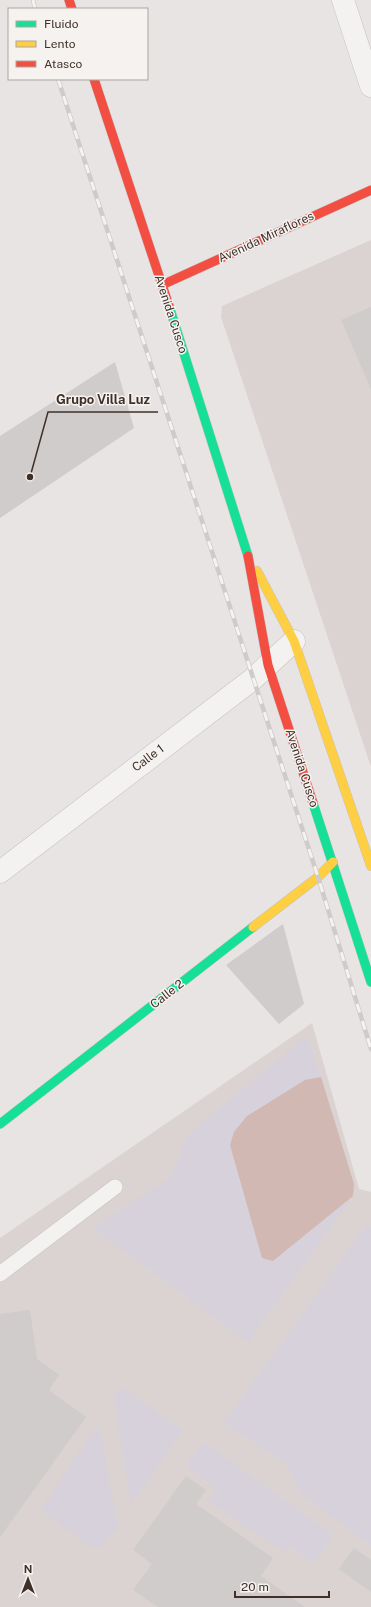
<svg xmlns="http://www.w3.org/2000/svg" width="371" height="1607" font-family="'Public Sans',sans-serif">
	<rect width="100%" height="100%" fill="#e7e4e3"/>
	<g fill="#dad3d1">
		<polygon points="371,240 371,767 221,317 222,306"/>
		<polygon points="312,1023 359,1189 371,1192 371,1607 0,1607 0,1238"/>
	</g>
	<g fill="#d6d1da">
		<polygon points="307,1036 321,1077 305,1080 273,1261 353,1196 248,1342 93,1228 170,1178 189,1134"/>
		<polygon points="367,1224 371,1228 371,1546 299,1492 288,1465 224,1423"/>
		<polygon points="122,1387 182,1431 131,1504 114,1398"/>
		<polygon points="99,1427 118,1527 101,1546 91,1547 41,1510 91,1435"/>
		<polygon points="204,1442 333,1535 314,1564 288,1545 283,1552 208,1501 217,1489 186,1466"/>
	</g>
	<polygon fill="#d1b8b2" points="321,1077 354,1184 353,1196 273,1261 262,1258 230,1145 234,1132 247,1116 305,1080"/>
	<g fill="#cfcccb">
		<polygon points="371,307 371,389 341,320"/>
		<polygon points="115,362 134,428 0,518 0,436"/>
		<polygon points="283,924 304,1004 279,1024 226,965"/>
		<polygon points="30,1310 37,1359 59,1375 49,1390 86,1417 0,1537 0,1314"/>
		<polygon points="186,1476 206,1490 196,1504 273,1558 261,1576 305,1607 158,1607 133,1590 152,1564 133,1550"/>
		<polygon points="354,1548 371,1560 371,1592 339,1569"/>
	</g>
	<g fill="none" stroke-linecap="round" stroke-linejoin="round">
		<g stroke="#c5c2c1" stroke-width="16">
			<polyline id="lane" points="0,1274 115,1187"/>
		</g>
		<g stroke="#c5c2c1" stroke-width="23">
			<g id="street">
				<polyline points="343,0 371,86"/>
				<polyline points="0,872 253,679 294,641"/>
			</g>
		</g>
		<g stroke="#c5c2c1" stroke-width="10">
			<g id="fast">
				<polyline points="169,306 248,556"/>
				<polyline points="313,803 371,982"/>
				<polyline points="0,1124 253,927"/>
			</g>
		</g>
		<g stroke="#c5c2c1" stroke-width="10">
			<g id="slow">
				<polyline points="257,571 294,641 371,866"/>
				<polyline points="253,927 318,877 333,862"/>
			</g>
		</g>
		<g stroke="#c5c2c1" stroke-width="10">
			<g id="jam">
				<polyline points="69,0 72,9"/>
				<polyline points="94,79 169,306"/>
				<polyline points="162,285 371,190"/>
				<polyline points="248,556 268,665 313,803"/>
			</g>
		</g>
		<use href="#lane" stroke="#f4f2f1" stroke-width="15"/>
		<use href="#street" stroke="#f4f2f1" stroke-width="22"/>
		<use href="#fast" stroke="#16e098" stroke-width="9"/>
		<use href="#slow" stroke="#ffcf43" stroke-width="9"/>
		<use href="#jam" stroke="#f24e42" stroke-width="9"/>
		<g stroke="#cecccb" stroke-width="4.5">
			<g id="rail">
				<polyline points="33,0 35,9"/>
				<polyline points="58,79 318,877 371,1049"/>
			</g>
		</g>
		<use href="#rail" stroke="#f6f2f0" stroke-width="3" stroke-dasharray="9" stroke-linecap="butt"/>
	</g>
	<g text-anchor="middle" stroke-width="3" stroke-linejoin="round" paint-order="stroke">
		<g font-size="12" fill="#3f312a" stroke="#f6f2f0">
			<text transform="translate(266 237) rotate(-25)" y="4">Avenida Miraflores</text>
			<text transform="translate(171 314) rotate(72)" y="4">Avenida Cusco</text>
			<text transform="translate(148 758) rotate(-37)" y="4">Calle 1</text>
			<text transform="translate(302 768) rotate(72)" y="4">Avenida Cusco</text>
			<text transform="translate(167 994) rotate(-38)" y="4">Calle 2</text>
		</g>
	</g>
	<path fill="none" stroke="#3f312a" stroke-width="1.5" d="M30 477L48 412H158"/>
	<circle fill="#3f312a" stroke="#f6f2f0" stroke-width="1.5" cx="30" cy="477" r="4"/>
	<g font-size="13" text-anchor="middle" font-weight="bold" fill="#3f312a" stroke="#f6f2f0" stroke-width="3" stroke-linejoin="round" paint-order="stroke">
		<text x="103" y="404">Grupo Villa Luz</text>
	</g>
	<rect x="8" y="8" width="140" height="72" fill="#f6f2f0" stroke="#ada5a1"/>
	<rect x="16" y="21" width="20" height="6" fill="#16e098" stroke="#ada5a1"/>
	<text x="44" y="28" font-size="12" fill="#3f312a">Fluido</text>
	<rect x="16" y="41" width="20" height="6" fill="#ffcf43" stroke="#ada5a1"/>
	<text x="44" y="48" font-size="12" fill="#3f312a">Lento</text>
	<rect x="16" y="61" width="20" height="6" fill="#f24e42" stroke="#ada5a1"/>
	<text x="44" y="68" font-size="12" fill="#3f312a">Atasco</text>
	<g transform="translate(28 1579)" stroke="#f6f2f0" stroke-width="3" paint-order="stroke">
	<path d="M0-3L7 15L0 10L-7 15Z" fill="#3f312a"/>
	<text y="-6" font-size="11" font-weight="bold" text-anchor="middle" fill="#3f312a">N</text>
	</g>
	<path d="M235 1591v6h94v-6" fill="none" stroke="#3f312a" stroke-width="2"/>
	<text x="241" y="1591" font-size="12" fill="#3f312a" stroke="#f6f2f0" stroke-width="3" paint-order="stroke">20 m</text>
</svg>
